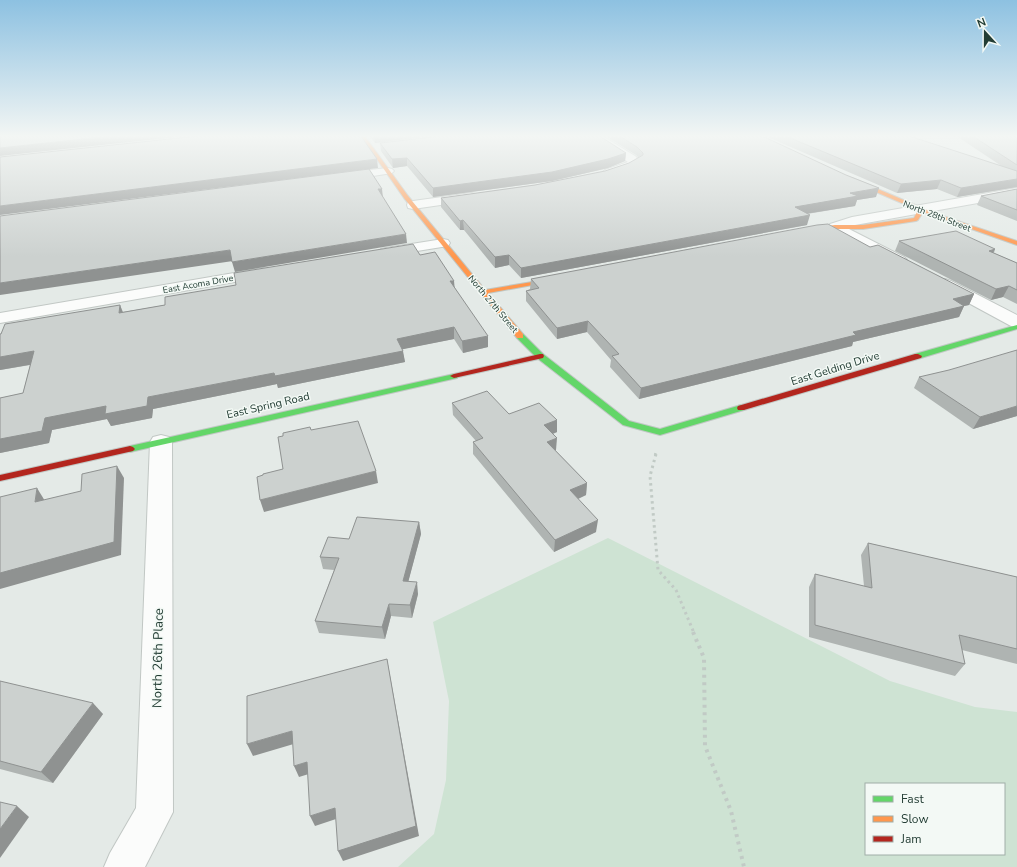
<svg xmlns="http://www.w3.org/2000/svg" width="1017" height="867" font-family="'Nunito Sans',sans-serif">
	<rect width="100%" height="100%" fill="#e4eae7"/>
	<path fill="#cee3d3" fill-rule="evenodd" d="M608,538L890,681L975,707L1017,712V867H398L434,834L446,780L449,701L433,622ZM866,784H1004V854H866Z"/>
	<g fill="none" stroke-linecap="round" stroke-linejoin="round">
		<g stroke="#c1c7c4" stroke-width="2">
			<g id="street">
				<polygon points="588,135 601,135 635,156 641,162 635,167 609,175 605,174 603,172 605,170 628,162"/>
				<polygon points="388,168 392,169 394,171 392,173 341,181 337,179 335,177 337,175 341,173"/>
				<polygon points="1017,188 1017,196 855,225 847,228 904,257 907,260 904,263 899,265 894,263 830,230 828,227 830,224 852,217"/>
				<polygon points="471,193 475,194 477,197 475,200 413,209 408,208 407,205 408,202 413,201"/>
				<polygon points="443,239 448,240 450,243 448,246 386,256 381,255 379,252 381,249 386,248"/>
				<polygon points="263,268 269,270 271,273 269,276 0,323 0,313"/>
				<polygon points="945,279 951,281 1017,315 1017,327 1011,326 939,287 937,284 939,281"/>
				<polygon points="161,435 169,437 172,442 173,812 145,867 104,867 110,853 136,808 150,442 153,437"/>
			</g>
		</g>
		<g stroke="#c0c7c4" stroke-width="2">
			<g id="fast">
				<polygon points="1017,325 1017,329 921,358 918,358 914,356 915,354"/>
				<polygon points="517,334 523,334 543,354 629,421 660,429 741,405 745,408 744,410 660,435 623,425 537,358 517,338"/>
				<polygon points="454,374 458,376 457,378 130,452 125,449 130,446"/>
			</g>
		</g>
		<g stroke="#c0c7c4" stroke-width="2">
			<g id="slow">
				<polygon points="360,135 364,135 408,196 485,290 562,277 562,279 560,280 488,293 523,334 523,338 517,338 404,198"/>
				<polygon points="848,178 852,178 934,213 1017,241 1017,245 923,212 918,220 916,221 863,229 835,229 802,232 802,230 804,229 835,225 863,225 914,218 918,210 848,180"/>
			</g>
		</g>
		<g stroke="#c0c7c4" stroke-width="2">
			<g id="jam">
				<polygon points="540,354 543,354 544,356 543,358 454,378 450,376 454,374"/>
				<polygon points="915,354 918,354 922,356 921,358 744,410 738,410 737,408 738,406"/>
				<polygon points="130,446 133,447 135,449 133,451 0,481 0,475"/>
			</g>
		</g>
		<polyline stroke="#c1cac5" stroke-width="2.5" stroke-dasharray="2 2.5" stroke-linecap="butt" points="655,455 656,452"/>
		<polyline stroke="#c1cac5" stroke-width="3" stroke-dasharray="2.5 3.5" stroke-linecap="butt" points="656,454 650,476 658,570 676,590 694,633"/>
		<polyline stroke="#c1cac5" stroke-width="4" stroke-dasharray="3 4.5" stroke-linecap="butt" points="693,632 704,658 705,746 731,811 744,867"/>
		<use href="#street" fill="#fbfcfb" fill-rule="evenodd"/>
		<use href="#fast" fill="#63d668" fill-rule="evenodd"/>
		<use href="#slow" fill="#ff974d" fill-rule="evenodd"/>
		<use href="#jam" fill="#b3261e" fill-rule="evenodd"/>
	</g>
	<g fill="#afb4b2">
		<polygon points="369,135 437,135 375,143"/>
		<polygon points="604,135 760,135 876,197 857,200 855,206 807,214 807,225 521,278 509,265 495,268 464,230 460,230 441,207 441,198 535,185 605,171 629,163 639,158 636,155"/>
		<polygon points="763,135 906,135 1003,167 955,135 1017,135 1017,187 957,197 937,189 897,193"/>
		<polygon points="380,143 626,153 625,161 608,168 552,181 433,197 407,166 393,168 381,151"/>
		<polygon points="1017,189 1017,221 977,205 981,196"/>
		<polygon points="899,241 995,249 994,253 1017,263 1017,304 1003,297 991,300 895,251"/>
		<polygon points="870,247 974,294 969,305 964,306 959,317 853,342 852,346 639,399 610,367 611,360 587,332 557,339 526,301 526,291 530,289 531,279"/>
		<polygon points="420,255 455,288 488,347 463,353 454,339 402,349 405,362 278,388 277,384 153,409 152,418 111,426 107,419 52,430 49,443 0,453 0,398 23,393 30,365 0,370 0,334 120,305 123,312 165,305"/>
		<polygon points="919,377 1017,416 973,429 914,388"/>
		<polygon points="452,403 509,414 557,420 557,432 553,434 556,450 555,450 587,483 586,495 578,499 596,532 554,552 473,454 473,442 476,441 453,415"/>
		<polygon points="419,522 421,534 408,582 418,594 412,618 391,616 385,639 319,633 315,621 334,570 323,569 320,557 349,539"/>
		<polygon points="868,543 1017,577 1017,664 962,650 965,664 955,676 809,637 809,587 815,574 864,586 861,555"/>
		<polygon points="0,681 103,714 53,783 0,769"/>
	</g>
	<g fill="#8f9291">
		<polygon points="121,135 195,135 0,156 0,148"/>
		<polygon points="374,135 437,135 375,143"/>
		<polygon points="626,153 625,161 608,168 552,181 433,197 433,188"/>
		<polygon points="407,158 407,166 393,168 392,159"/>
		<polygon points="377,159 378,168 0,215 0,206"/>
		<polygon points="1017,179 1017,187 957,197 961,188"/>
		<polygon points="941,180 937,189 897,193 901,184"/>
		<polygon points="879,188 876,197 857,200 855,206 792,216 795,207 850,193"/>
		<polygon points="378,189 382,189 383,198"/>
		<polygon points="810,215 807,225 521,278 521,268"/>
		<polygon points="463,220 464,230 460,230 460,221"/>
		<polygon points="406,234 407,243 235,272 232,262"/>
		<polygon points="995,249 990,259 989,251"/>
		<polygon points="230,250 233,261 0,295 0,283"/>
		<polygon points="509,255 509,265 495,268 495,257"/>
		<polygon points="450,281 454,281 455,291"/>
		<polygon points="1009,286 1003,297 991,300 996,289"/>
		<polygon points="974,294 969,305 964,306 959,317 853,342 852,346 639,399 641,388 953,299"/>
		<polygon points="120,305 124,316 119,313"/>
		<polygon points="588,321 587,332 557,339 557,328"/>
		<polygon points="454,327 454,339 399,350 397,339"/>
		<polygon points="488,336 488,347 463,353 462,341"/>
		<polygon points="34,351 40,363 0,370 0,357"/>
		<polygon points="403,351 405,362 278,388 277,384 153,409 152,418 111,426 107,419 52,430 49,443 0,453 0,439 45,418 148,397 274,373"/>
		<polygon points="1017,406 1017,416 973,429 980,417"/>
		<polygon points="557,420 557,432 544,437 544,425"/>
		<polygon points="557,438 556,450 546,454 547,442"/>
		<polygon points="117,466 124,478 121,555 0,589 0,573"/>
		<polygon points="376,471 378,483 264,512 260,500"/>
		<polygon points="587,483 586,495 569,503 570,490"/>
		<polygon points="37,488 45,501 35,502"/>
		<polygon points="598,520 596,532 554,552 555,540"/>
		<polygon points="419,522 421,534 405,594 403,581"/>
		<polygon points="417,582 418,594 412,618 410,605"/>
		<polygon points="389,604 391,616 385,639 382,627"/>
		<polygon points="387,659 419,836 343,861 338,851"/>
		<polygon points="93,703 103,714 53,783 41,772"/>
		<polygon points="292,731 297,743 253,756 247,744"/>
		<polygon points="307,762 312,773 299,777 294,766"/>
		<polygon points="17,806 29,817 0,858 0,829"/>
		<polygon points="335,808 339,818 315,826 310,816"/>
	</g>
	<g fill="#ccd1cf" stroke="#8f9291">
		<polygon points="0,135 121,135 0,148"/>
		<polygon points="207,135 360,135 377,159 0,206 0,157"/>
		<polygon points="449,135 598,135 626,153 608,159 552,172 433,188 407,158 392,159 380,143"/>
		<polygon points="618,135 760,135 846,175 879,188 850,193 858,196 795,207 810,215 521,268 509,255 495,257 463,220 460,221 441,198 535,185 605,171 629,163 643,155 643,153 637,147"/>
		<polygon points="783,135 906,135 1017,171 1017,179 961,188 941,180 901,184"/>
		<polygon points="971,135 1017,135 1017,165"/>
		<polygon points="369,169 382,189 378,189 406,234 232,262 230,250 0,283 0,216"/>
		<polygon points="1017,189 1017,210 981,196"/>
		<polygon points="828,224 870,247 878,245 974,294 953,299 964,306 853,332 856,335 641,388 612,356 619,354 588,321 557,328 526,291 539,288 531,279 817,225"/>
		<polygon points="956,231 995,249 989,251 1017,263 1017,290 1009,286 996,289 899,241"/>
		<polygon points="413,244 420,255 435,252 454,281 450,281 488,336 462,341 454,327 397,339 403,351 275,376 274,373 148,397 147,406 105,414 106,406 45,418 42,431 0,439 0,398 23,393 34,351 0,357 0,334 1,334 5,324 120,305 119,313 165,305 165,297 236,285 234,273"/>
		<polygon points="1017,350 1017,406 980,417 919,377 949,370"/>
		<polygon points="487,391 509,414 539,403 557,420 544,425 557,438 547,442 587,483 570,490 598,520 555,540 473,442 483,438 452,403"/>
		<polygon points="358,421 376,471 260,500 257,477 263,475 263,474 283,469 278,437 283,436 283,433 310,427 311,430"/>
		<polygon points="117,466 114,542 0,573 0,497 37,488 35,502 81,491 82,474"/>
		<polygon points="357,517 419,522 403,581 417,582 410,605 389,604 382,627 315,621 339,558 320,557 328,537 349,539"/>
		<polygon points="868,543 1017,577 1017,649 959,635 965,664 815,625 815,574 872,588"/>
		<polygon points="387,659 416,826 338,851 335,808 310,816 307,762 294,766 292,731 247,744 247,696"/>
		<polygon points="0,681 93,703 41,772 0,761"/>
		<polygon points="0,802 17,806 0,829"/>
	</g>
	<linearGradient id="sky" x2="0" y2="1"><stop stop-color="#8dc1e1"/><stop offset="0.53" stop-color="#f3f6f4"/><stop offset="1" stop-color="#f3f6f4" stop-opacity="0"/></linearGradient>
	<rect width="1017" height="257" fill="url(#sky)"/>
	<g text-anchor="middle" stroke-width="3" stroke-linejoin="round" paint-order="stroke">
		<g font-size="9" fill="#233d34" stroke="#f3f9f5">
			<text transform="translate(937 216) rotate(21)" y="3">North 28th Street</text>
			<text transform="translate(198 284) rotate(-10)" y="3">East Acoma Drive</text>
			<text transform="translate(493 304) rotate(50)" y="3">North 27th Street</text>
		</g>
		<g font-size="11" fill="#233d34" stroke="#f3f9f5">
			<text transform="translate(835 368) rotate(-17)" y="4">East Gelding Drive</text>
			<text transform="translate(268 405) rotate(-13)" y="4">East Spring Road</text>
		</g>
		<g font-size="13" fill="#233d34" stroke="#f3f9f5">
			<text transform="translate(157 658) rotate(-89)" y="5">North 26th Place</text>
		</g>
	</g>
	<rect x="865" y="783" width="140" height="72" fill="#f3f9f5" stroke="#a0aea8"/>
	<rect x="873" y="796" width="20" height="6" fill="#63d668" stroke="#a0aea8"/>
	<text x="901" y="803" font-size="12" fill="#233d34">Fast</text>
	<rect x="873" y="816" width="20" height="6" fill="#ff974d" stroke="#a0aea8"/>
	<text x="901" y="823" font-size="12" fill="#233d34">Slow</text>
	<rect x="873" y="836" width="20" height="6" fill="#b3261e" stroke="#a0aea8"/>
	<text x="901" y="843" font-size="12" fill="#233d34">Jam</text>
	<g transform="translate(985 32) rotate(339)" stroke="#f3f9f5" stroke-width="3" paint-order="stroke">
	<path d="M0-3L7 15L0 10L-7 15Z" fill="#233d34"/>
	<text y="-6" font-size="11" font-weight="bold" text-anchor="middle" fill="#233d34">N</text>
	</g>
</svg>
